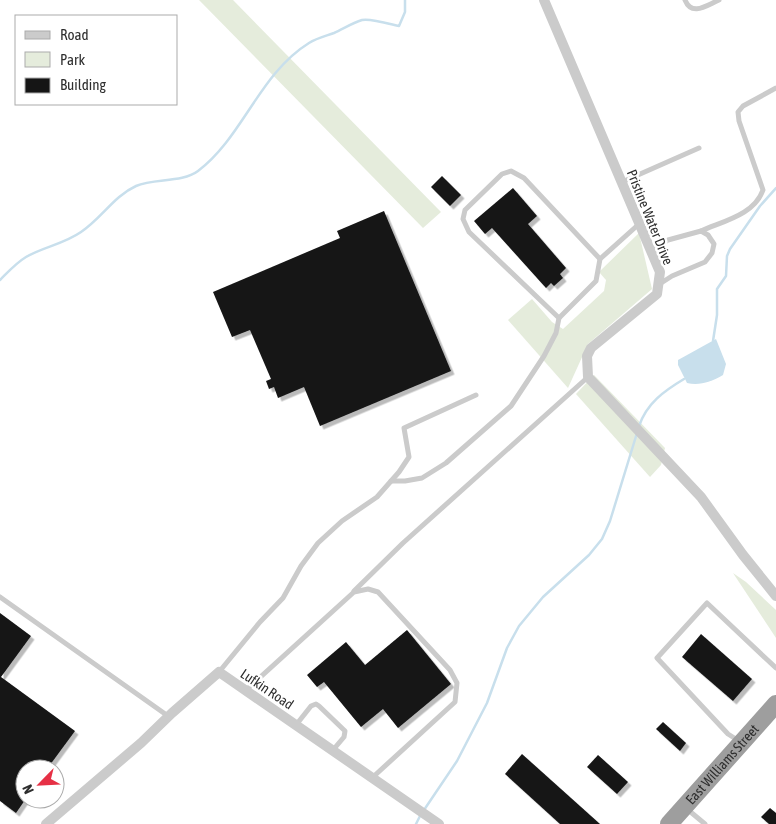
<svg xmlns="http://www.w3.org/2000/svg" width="776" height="824" font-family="'Asap Condensed',sans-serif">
	<defs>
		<filter id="shadow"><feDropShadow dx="3.5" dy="3.5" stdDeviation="0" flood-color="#0004"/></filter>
	</defs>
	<rect width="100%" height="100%" fill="#fff"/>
	<g fill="#e5ecdc">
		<polygon points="199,0 233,0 441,212 423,228"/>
		<polygon points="639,233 652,289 588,344 568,388 508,320 532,299 552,322 563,329 604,291 606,280 599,272"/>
		<polygon points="594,375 665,448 661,465 650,477 576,394"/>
		<polygon points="733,573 746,582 776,610 776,638"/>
	</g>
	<path fill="#c8dfec" d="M716,339L726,364L723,375C711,382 699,386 687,383L678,365V360Z"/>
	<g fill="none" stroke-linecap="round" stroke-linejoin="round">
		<g stroke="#c8dfec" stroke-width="2.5">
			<path d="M0,280C8,272 16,263 26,257C43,247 64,244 81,232C101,219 114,196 136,186C154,178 182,183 198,171C243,137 259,74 309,43C317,38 326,36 334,33C343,29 352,23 362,20C370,18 390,24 399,26L405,12V0"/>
			<polyline points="713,341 717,315 717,289 726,276 727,256 730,249 760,206 776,188"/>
			<path d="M639,426C647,403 664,391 684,379"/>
			<polyline points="424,810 457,761 487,703 507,648 519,626 543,597 589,555 602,539 610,521 637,433"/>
			<polyline points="416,824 421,814"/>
		</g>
	</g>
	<g fill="#151515" filter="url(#shadow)">
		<polygon points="442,176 461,195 450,206 431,187"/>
		<polygon points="513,188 537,216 528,224 566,268 560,274 563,278 554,286 551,283 546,288 492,228 485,234 474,221"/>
		<polygon points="384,211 451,371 320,426 304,387 278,398 274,387 269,389 266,381 271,379 250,330 232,337 213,292 340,238 337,231"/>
		<polygon points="0,613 31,636 1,677 75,731 47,769 25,769 25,800 16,813 0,801"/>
		<polygon points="407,630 451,684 398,728 383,709 361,727 324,682 317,687 307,675 346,642 365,665"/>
		<polygon points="701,634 752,679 733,701 682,657"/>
		<polygon points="663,722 686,743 680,751 656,729"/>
		<polygon points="522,754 600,824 560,824 505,774"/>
		<polygon points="598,755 628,782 617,794 587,767"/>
		<polygon points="770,808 776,813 776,824 769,824 761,817"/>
	</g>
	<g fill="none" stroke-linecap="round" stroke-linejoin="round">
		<g stroke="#cbcbcb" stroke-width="5">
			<path d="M685,0C692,17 707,5 719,0"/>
			<polyline points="622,182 699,148"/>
			<path d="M701,231C723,221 754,215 763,190L739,121L738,112L743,106L776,88"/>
			<polyline points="651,251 668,240 701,231 708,235 714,244 712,253 705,262 672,276 658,285"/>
			<polyline points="559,318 469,232 463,219 465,210 502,174 511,171 524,178 600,259"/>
			<polyline points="391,481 405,481 422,478 446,463 511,406 544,356 556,333 559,318 596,281 600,259 639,224"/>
			<polyline points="354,591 403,543 588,377"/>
			<polyline points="0,597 168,716"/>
			<polyline points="219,672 260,622 283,598 301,566 318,543 342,521 377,497 399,472 409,457 404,428 476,395"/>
			<polyline points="245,691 354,592 368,589 378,592 450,670 457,683 455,702 373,777"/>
			<polyline points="296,725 311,706 316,704 319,706 345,731 344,737 333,750"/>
			<polyline points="739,741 728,734 657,658 707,603 776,668"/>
			<polyline points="687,809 705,824"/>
		</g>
		<g stroke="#cbcbcb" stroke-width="10">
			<polyline points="544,0 660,272 657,294 591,348 587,356 588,377 701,497 743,555 776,596"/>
			<polyline points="46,824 141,743 172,713 219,672 439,824"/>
		</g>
		<path stroke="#9e9e9e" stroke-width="18" id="s1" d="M669,824L776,704"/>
	</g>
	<g text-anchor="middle" stroke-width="5" stroke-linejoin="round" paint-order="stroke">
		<g font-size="14" fill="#2e2e2e" stroke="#fff">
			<text transform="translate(650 217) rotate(68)" y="5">Pristine Water Drive</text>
			<text transform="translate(267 689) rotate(34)" y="5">Lufkin Road</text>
			<text dy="5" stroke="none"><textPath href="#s1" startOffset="80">East Williams Street</textPath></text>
		</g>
	</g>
	<rect x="15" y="15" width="162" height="90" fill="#ffffff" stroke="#ababab"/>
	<rect x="25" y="31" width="25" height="8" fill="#cbcbcb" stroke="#ababab"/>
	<text x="60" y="40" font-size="15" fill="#2e2e2e">Road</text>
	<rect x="25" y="52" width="25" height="15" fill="#e5ecdc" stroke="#ababab"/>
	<text x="60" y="65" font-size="15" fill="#2e2e2e">Park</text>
	<rect x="25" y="78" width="25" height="15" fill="#151515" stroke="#ababab"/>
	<text x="60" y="90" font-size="15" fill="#2e2e2e">Building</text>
	<g transform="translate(40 784) rotate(246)"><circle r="24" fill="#ffffff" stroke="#ababab"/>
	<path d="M0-4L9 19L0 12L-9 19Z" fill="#e63045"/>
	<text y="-8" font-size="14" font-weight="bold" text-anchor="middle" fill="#2e2e2e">N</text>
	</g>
</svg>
